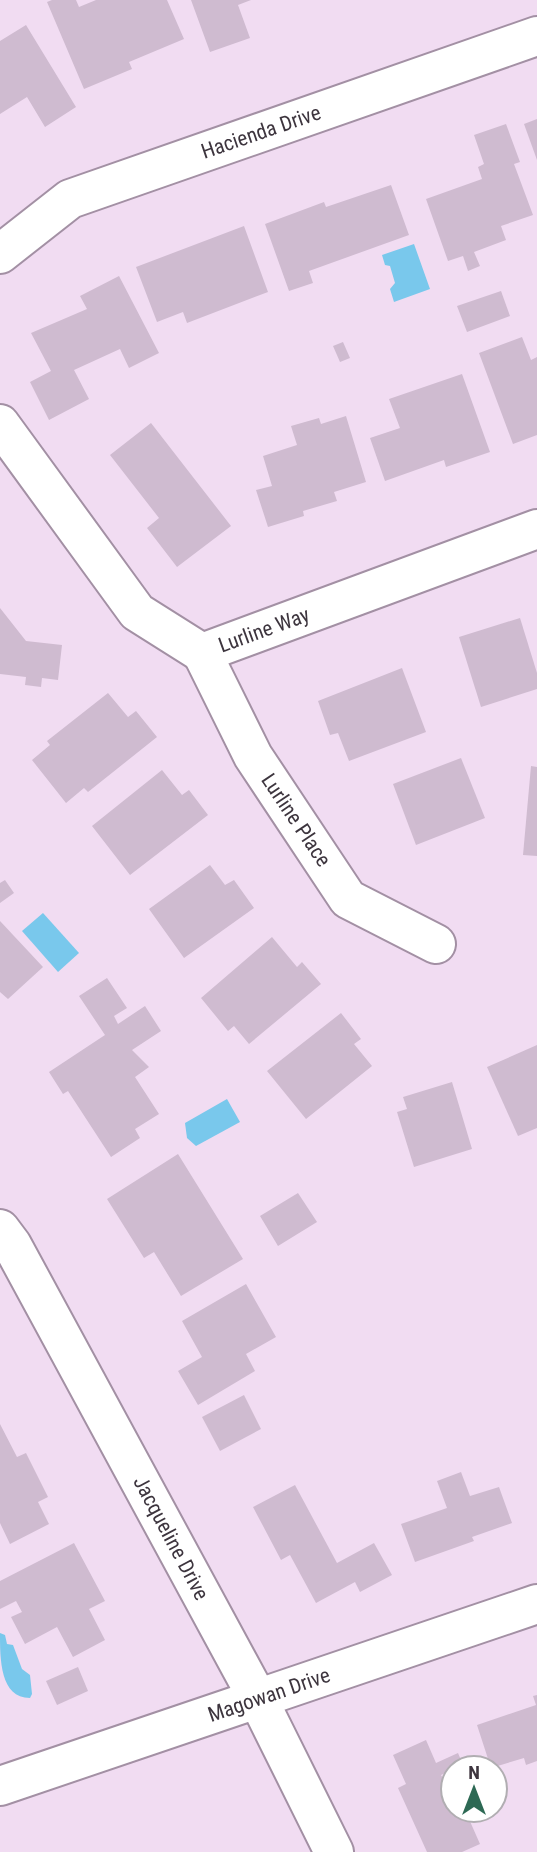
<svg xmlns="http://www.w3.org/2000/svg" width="537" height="1852" font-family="'Roboto Condensed',sans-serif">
	<rect width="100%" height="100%" fill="#f1dcf2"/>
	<g fill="#79c8ec">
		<polygon points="414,244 430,289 394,302 390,289 395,283 390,266 385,265 382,255"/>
		<polygon points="43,913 79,953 58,972 22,931"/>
		<polygon points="227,1099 240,1122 196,1146 187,1138 185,1123"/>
		<path d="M0,1633L5,1635L7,1644L13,1645L22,1669L30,1675L32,1694L30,1698C0,1698 0,1659 0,1633Z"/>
	</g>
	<g fill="#cfbbd0">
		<polygon points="52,0 76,0 79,7 96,0 167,0 184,39 129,62 132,69 84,89 47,2"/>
		<polygon points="191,0 251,0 238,5 250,38 210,52"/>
		<polygon points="26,25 76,107 45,127 27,97 0,114 0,41"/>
		<polygon points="537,119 537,160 524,124"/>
		<polygon points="506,124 520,162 514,164 533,215 501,226 506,240 474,252 480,266 468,271 463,256 448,261 426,199 482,179 478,167 484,164 474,135"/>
		<polygon points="391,185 409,235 309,271 313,283 289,291 265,224 324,202 326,207"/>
		<polygon points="244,226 268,292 187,323 183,312 157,322 136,267"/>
		<polygon points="119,276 159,353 129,368 120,349 74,370 89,399 49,420 30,382 51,371 31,333 87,309 80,296"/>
		<polygon points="501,291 510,316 467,332 457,306"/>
		<polygon points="522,337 531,360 537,357 537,435 513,444 479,353"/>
		<polygon points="343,342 350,358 340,362 333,346"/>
		<polygon points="462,374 490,452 446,467 444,460 385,481 370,438 400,428 389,399"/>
		<polygon points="346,416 366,482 334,492 337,501 303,511 304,516 268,527 256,490 272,486 263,456 297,445 291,426 319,418 321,424"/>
		<polygon points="151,423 231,526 177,567 147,528 159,518 110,455"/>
		<polygon points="0,608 26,641 62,645 58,680 42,678 41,687 25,685 26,677 0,674"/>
		<polygon points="520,618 537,673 537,689 481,707 459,637"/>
		<polygon points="402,668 426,732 349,761 338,733 330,735 318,701"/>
		<polygon points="108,693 128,717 136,711 157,737 88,792 84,788 66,803 32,760 50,745 47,741"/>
		<polygon points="461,758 485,818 416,845 393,784"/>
		<polygon points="531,766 537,767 537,856 523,855"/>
		<polygon points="162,770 182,795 189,790 208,815 130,875 92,826"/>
		<polygon points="210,865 225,885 234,880 254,908 184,958 149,909"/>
		<polygon points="5,880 14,893 0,903 0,883"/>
		<polygon points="0,921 43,967 8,999 0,992"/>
		<polygon points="272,937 297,967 302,962 321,984 249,1044 234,1026 228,1031 201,998"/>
		<polygon points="107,978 127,1008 114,1016 118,1024 145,1006 161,1031 132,1050 149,1067 135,1077 159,1114 135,1129 140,1138 111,1157 68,1091 63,1094 49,1072 105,1035 79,996"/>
		<polygon points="341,1013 361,1039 354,1044 372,1066 306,1119 267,1071"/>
		<polygon points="537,1045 537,1128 518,1136 487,1067"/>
		<polygon points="452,1082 472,1149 414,1167 397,1112 407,1109 403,1097"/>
		<polygon points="178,1154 243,1259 181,1296 154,1252 144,1258 107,1199"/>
		<polygon points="298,1193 317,1222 278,1246 260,1216"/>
		<polygon points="246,1284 276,1337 246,1354 255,1371 198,1405 178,1371 202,1357 182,1321"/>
		<polygon points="244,1395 261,1429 220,1451 202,1417"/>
		<polygon points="0,1424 17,1457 26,1453 48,1497 38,1502 49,1524 10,1544 0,1523"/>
		<polygon points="461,1472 470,1496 499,1487 512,1523 472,1537 474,1541 415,1562 401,1524 447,1508 437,1481"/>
		<polygon points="295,1485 337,1563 374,1543 392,1575 360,1592 355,1582 316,1603 290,1555 281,1560 253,1507"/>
		<polygon points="74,1543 105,1601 89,1609 105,1640 73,1657 57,1627 25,1644 11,1617 22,1612 16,1601 0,1609 0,1581"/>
		<polygon points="78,1667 88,1691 57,1705 46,1681"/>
		<polygon points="537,1695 537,1761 526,1765 524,1758 491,1768 477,1725 536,1705 533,1696"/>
		<polygon points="426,1740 436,1763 458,1753 463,1765 441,1775 446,1784 453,1780 453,1810 465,1810 480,1844 462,1852 427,1852 398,1788 406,1784 393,1755"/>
	</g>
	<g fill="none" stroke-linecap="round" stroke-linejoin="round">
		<g stroke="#a390a4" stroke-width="42">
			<g id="minor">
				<polyline points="0,254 70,199 537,36"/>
				<polyline points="0,424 137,612 202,653"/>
				<polyline points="202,653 253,756 348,899 436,944"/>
				<polyline points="202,653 537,529"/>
				<polyline points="0,1229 12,1245 258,1699 334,1852"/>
				<polyline points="0,1786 537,1604"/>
			</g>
		</g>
		<use href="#minor" stroke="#fff" stroke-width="38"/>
	</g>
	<g text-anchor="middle" stroke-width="5" stroke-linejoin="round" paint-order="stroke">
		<g font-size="21" fill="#3d353e" stroke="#fff">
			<text transform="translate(261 132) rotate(-19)" y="7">Hacienda Drive</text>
			<text transform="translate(264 630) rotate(-20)" y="7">Lurline Way</text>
			<text transform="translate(296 820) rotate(56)" y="7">Lurline Place</text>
			<text transform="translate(171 1538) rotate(62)" y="7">Jacqueline Drive</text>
			<text transform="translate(269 1695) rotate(-19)" y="7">Magowan Drive</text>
		</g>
	</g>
	<g transform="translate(474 1789)"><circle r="33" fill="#ffffff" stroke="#b1aeb2" stroke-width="2"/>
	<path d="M0-5L12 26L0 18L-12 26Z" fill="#2d6954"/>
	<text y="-10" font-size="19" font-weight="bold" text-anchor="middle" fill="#3d353e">N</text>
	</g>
</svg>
